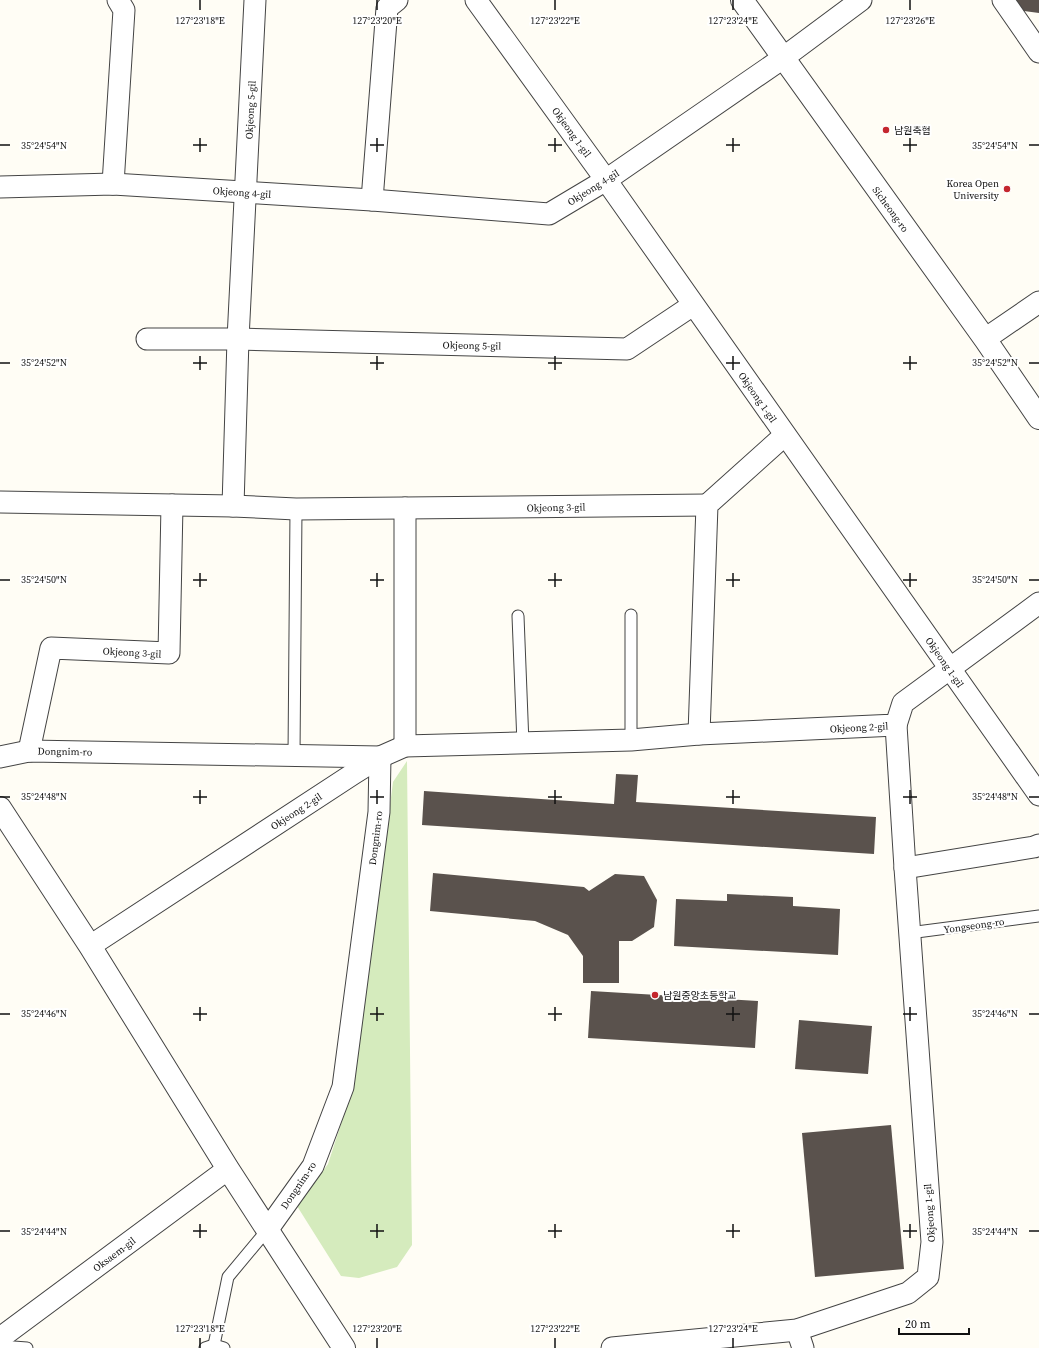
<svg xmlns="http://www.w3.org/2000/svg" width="1039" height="1348" font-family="'Source Serif 4','Noto Sans KR',serif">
	<rect width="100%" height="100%" fill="#fffdf5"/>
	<polygon fill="#d5ebbd" points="407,761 412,1245 397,1267 359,1278 341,1276 297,1206 328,1164 353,1087 393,782"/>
	<g fill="#5a524d">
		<polygon points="1016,0 1039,0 1039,13 1024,11"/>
		<polygon points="616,774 638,775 636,802 876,817 874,854 422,825 424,791 614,804"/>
		<polygon points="433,873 584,887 589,891 615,874 644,876 657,900 654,927 632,941 619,941 619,983 583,983 583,956 568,935 535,921 430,911"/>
		<polygon points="727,894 793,897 793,906 840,909 838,955 674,946 676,899 727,901"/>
		<polygon points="591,991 758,1001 755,1048 588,1038"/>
		<polygon points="799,1020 872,1026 868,1074 795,1069"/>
		<polygon points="891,1125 904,1269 815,1277 802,1133"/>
	</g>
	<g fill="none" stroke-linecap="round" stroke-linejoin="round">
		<g stroke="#444" stroke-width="13">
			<g id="service">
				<polyline points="631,615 631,740"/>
				<polyline points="518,616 523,744"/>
				<polyline points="294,755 296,509"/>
				<polyline points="909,933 1039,916"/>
				<polyline points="214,1345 228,1277 268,1229"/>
				<polyline points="0,1346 27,1348"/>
				<polyline points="205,1348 214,1345 224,1348"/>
			</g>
		</g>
		<g stroke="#444" stroke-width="23">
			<g id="minor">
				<polyline points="476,0 606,180 1039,795"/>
				<polyline points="1003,0 1039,52"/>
				<polyline points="113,184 124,10 118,0"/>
				<polyline points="0,187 113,184 372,200 549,214 606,180 783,58 861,0"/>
				<polyline points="372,200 387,8 397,0"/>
				<polyline points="147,339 238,339 627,349 693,305"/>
				<polyline points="985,339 1039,302"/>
				<polyline points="0,502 233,506 296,509 707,505"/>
				<polyline points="233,506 238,339 255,0"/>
				<polyline points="405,508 405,746"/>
				<polyline points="699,734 707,505 785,435"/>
				<polyline points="29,751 51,648 169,653 172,505"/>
				<polyline points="0,757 29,751 380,757 379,812 343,1087 313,1166 268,1229"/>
				<polyline points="905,868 1034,847 1039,845"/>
				<polyline points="90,946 353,774 380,757 405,746 631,740 699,734 896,725 903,703 1039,603"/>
				<polyline points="797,1330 803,1348"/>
				<polyline points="0,1338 228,1169"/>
				<polyline points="612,1348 797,1330 908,1293 928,1277 932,1242 905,868 896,725"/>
			</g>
		</g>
		<g stroke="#444" stroke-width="24">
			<g id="tertiary">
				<polyline points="742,0 985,339 1039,418"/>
				<polyline points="0,808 90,946 228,1169 344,1348"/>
			</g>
		</g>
		<use href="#service" stroke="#fff" stroke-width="11"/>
		<use href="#minor" stroke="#fff" stroke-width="21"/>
		<use href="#tertiary" stroke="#fff" stroke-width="22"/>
	</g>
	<path fill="none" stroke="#111" stroke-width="1.5" d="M200,0V10M377,0V10M555,0V10M733,0V10M910,0V10M200,138V152M377,138V152M555,138V152M733,138V152M910,138V152M0,145H10M193,145H207M370,145H384M548,145H562M726,145H740M903,145H917M1029,145H1039M200,356V370M377,356V370M555,356V370M733,356V370M910,356V370M0,363H10M193,363H207M370,363H384M548,363H562M726,363H740M903,363H917M1029,363H1039M200,573V587M377,573V587M555,573V587M733,573V587M910,573V587M0,580H10M193,580H207M370,580H384M548,580H562M726,580H740M903,580H917M1029,580H1039M200,790V804M377,790V804M555,790V804M733,790V804M910,790V804M0,797H10M193,797H207M370,797H384M548,797H562M726,797H740M903,797H917M1029,797H1039M200,1007V1021M377,1007V1021M555,1007V1021M733,1007V1021M910,1007V1021M0,1014H10M193,1014H207M370,1014H384M548,1014H562M726,1014H740M903,1014H917M1029,1014H1039M200,1224V1238M377,1224V1238M555,1224V1238M733,1224V1238M910,1224V1238M0,1231H10M193,1231H207M370,1231H384M548,1231H562M726,1231H740M903,1231H917M1029,1231H1039M200,1338V1348M377,1338V1348M555,1338V1348M733,1338V1348"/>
	<g fill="#c4262e" stroke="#fff" stroke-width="1.5">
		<circle cx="886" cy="130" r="4"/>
		<circle cx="1007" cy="189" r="4"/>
		<circle cx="655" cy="995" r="4"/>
	</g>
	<g text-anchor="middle" stroke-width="4" stroke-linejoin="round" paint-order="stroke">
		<g font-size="10" fill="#111" stroke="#fff">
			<text transform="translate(250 110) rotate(-87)" y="4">Okjeong 5-gil</text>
			<text transform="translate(572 132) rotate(54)" y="4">Okjeong 1-gil</text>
			<text transform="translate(593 187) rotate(-32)" y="4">Okjeong 4-gil</text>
			<text transform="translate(242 192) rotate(4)" y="4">Okjeong 4-gil</text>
			<text transform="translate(891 209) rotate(54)" y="4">Sicheong-ro</text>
			<text transform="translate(472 345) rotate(1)" y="4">Okjeong 5-gil</text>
			<text transform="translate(758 397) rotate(55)" y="4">Okjeong 1-gil</text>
			<text transform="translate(556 507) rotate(-1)" y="4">Okjeong 3-gil</text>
			<text transform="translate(132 652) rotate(3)" y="4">Okjeong 3-gil</text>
			<text transform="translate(945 662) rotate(55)" y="4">Okjeong 1-gil</text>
			<text transform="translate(859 727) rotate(-3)" y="4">Okjeong 2-gil</text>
			<text transform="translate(65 751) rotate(1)" y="4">Dongnim-ro</text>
			<text transform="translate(296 811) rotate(-33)" y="4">Okjeong 2-gil</text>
			<text transform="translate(375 838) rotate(-83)" y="4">Dongnim-ro</text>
			<text transform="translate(974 925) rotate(-8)" y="4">Yongseong-ro</text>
			<text transform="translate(298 1185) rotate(-56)" y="4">Dongnim-ro</text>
			<text transform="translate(929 1213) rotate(-94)" y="4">Okjeong 1-gil</text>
			<text transform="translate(114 1254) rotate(-37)" y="4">Oksaem-gil</text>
		</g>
		<g font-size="10" fill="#111" stroke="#fff" text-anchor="start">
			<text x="894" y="134">남원축협</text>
			<text x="999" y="187" text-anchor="end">Korea Open<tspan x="999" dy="12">University</tspan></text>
			<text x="663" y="999">남원중앙초등학교</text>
		</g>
	</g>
	<g font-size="10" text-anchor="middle" fill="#111" stroke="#fff" stroke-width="4" stroke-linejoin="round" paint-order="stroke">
		<text x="200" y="24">127°23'18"E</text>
		<text x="377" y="24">127°23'20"E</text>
		<text x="555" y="24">127°23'22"E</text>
		<text x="733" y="24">127°23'24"E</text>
		<text x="910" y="24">127°23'26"E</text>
		<text x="44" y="149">35°24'54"N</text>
		<text x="995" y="149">35°24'54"N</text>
		<text x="44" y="366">35°24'52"N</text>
		<text x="995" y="366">35°24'52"N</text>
		<text x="44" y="583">35°24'50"N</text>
		<text x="995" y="583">35°24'50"N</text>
		<text x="44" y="800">35°24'48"N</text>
		<text x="995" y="800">35°24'48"N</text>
		<text x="44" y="1017">35°24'46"N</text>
		<text x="995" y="1017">35°24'46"N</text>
		<text x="44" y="1235">35°24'44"N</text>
		<text x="995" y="1235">35°24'44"N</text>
		<text x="200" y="1332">127°23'18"E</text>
		<text x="377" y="1332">127°23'20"E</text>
		<text x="555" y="1332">127°23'22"E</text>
		<text x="733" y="1332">127°23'24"E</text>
	</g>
	<path d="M899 1328v6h70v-6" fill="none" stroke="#111111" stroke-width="2"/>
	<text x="905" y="1328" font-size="12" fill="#111111" stroke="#ffffff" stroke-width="3" paint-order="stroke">20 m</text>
</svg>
